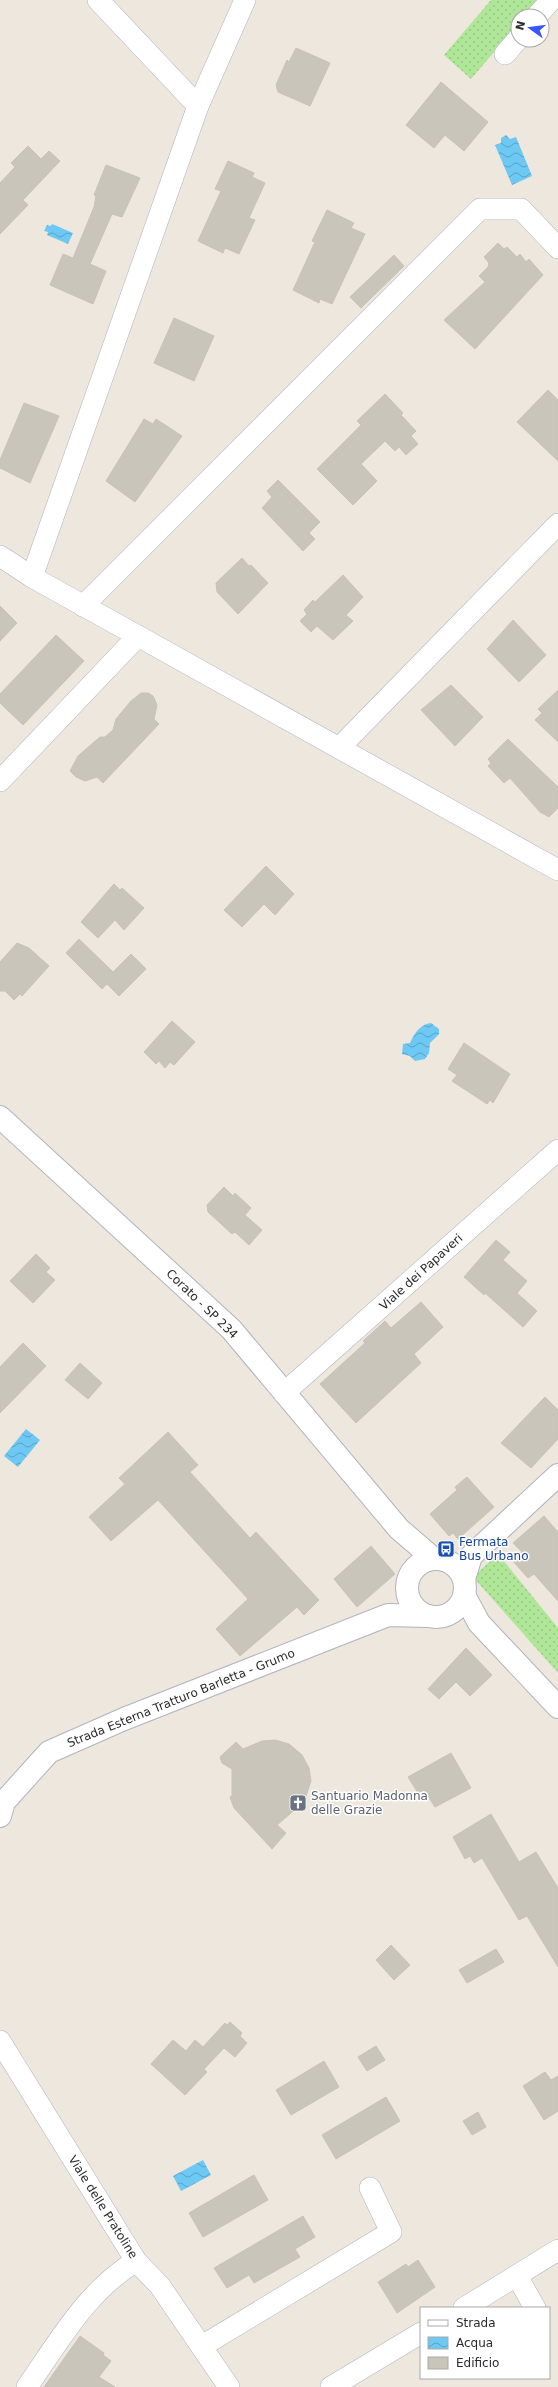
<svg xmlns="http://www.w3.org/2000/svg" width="558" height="2387" font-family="'DejaVu Sans',sans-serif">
	<defs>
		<pattern id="garden-dots" width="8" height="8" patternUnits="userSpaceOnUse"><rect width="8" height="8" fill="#afe698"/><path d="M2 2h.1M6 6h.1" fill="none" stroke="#97c583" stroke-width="1.8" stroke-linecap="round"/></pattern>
		<pattern id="water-waves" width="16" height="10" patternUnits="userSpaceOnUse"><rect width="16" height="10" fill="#6dc9f3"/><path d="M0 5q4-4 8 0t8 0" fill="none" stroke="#5aa3c5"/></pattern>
	</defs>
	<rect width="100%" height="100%" fill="#ede7dd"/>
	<g fill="url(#garden-dots)">
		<polygon points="491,0 539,0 525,16 518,16 518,24 471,79 444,55"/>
		<polygon points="498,1554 558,1628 558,1673 473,1577"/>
	</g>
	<g fill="url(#water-waves)">
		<polygon points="506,135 510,139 516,137 532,176 512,185 495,145 501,143 501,138"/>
		<polygon points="52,224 73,233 68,244 47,235 48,232 44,231 47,225 51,226"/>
		<path d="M431,1023L439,1029V1034L430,1043L429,1053L425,1059L415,1061L410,1056L402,1054L403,1044L410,1043C414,1034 420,1024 431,1023Z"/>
		<polygon points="26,1429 40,1440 18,1467 4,1456"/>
		<polygon points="203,2160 211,2175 181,2191 173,2176"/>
	</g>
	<g fill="#c9c5bb" stroke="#c9c3b6">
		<polygon points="296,48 330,63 310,106 278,92 276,85 287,60 289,62"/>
		<polygon points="441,82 488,122 464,151 445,135 434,148 406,125"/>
		<polygon points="28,146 41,159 49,151 60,161 23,200 28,205 0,234 0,183 15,167 11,163"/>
		<polygon points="228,161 254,173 252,177 265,183 249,218 255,220 239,254 225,248 223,253 198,241 221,191 215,189"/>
		<polygon points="106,165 140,178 122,217 112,214 90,264 106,271 93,304 50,285 63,254 73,258 94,207 96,196 94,195"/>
		<polygon points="327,210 354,223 351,228 365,234 332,304 320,299 319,303 293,290 315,242 312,241"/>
		<polygon points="498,243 504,249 507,247 517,257 520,254 526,262 529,259 543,275 475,349 444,320 485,282 479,276 488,267 489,263 484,257"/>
		<polygon points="394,255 404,266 361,308 350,297"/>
		<polygon points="174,318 214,336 194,381 154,363"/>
		<polygon points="548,390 558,400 558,461 517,422"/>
		<polygon points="385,394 403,413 401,415 416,431 411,436 418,444 406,455 399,447 395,451 385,441 361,464 377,481 353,505 317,469 361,425 357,421"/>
		<polygon points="24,403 59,416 30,483 0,468 0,460"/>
		<polygon points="144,419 153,424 156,419 182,436 135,502 106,481"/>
		<polygon points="278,480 320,522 309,533 315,539 303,551 262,508 272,497 267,491"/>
		<polygon points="242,558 249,566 251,565 268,583 238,614 217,592 216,583"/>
		<polygon points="343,575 363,597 346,615 353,621 333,640 317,626 311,632 300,621 307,614 304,610 313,600 315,602"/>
		<polygon points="0,606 17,623 0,641"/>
		<polygon points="513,620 546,655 519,682 487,649"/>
		<polygon points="56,635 84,661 23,725 0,703 0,694"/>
		<polygon points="451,685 483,717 455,746 421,710"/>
		<polygon points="558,690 558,742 535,720 542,713 538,709"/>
		<polygon points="141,693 148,693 153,696 157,705 154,719 159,724 103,783 97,777 85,781 76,777 70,771 78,756 100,737 105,737 113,730 116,719 131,701"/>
		<polygon points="508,739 558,787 558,808 549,817 540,812 510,778 504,783 488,766 491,763 488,759"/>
		<polygon points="266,866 294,894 275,915 264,904 242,927 224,910"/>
		<polygon points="114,884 120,890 122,888 144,908 124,930 115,920 98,938 81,922"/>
		<polygon points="79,939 113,972 131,954 146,969 119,996 107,984 102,989 66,953"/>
		<polygon points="17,943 29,948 49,966 22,996 20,994 14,1000 5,991 0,991 0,962"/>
		<polygon points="172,1021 195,1042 174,1065 170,1062 165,1068 159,1061 156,1064 144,1052"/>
		<polygon points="464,1043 510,1074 493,1103 490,1100 487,1104 452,1081 457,1075 448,1069"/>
		<polygon points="224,1187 233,1196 235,1193 251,1208 245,1215 262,1230 249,1245 235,1232 232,1234 208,1212 207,1205"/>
		<polygon points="496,1240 510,1252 503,1260 527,1281 517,1293 537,1311 523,1327 485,1293 484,1295 464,1277"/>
		<polygon points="36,1254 50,1268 46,1272 55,1280 33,1303 10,1281"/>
		<polygon points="421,1302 443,1327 414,1354 421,1363 356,1423 320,1384 365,1343 363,1341 385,1321 391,1328"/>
		<polygon points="23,1343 46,1366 0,1413 0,1367"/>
		<polygon points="80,1363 102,1383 88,1399 65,1380"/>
		<polygon points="545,1397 558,1410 558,1439 531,1468 501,1443"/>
		<polygon points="168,1432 198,1465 190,1472 250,1538 256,1532 319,1600 304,1615 297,1607 240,1656 216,1629 248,1599 158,1500 111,1541 89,1517 125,1484 119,1478"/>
		<polygon points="467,1477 494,1507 458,1539 453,1533 449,1536 430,1514 457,1490 455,1487"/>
		<polygon points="544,1516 558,1532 558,1601 534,1574 528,1578 512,1560 522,1552 513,1543"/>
		<polygon points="371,1546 395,1574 357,1607 334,1579"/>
		<polygon points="466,1648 492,1675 470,1696 456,1682 439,1699 428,1689"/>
		<polygon points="275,1740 289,1744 302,1755 309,1768 311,1781 304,1802 277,1825 286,1833 272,1849 234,1808 230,1797 232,1796 232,1769 222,1763 220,1757 236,1742 243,1749 262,1741"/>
		<polygon points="451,1753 471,1788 435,1807 424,1790 418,1793 408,1777"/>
		<polygon points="491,1814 519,1862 536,1852 558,1888 558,1967 527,1916 519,1920 482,1858 474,1863 470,1856 465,1859 453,1837"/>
		<polygon points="391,1945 410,1965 394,1980 376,1960"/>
		<polygon points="496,1949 504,1962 467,1983 459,1970"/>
		<polygon points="230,2022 242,2033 240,2036 247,2043 235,2057 224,2048 204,2069 207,2072 185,2095 151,2064 173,2040 186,2051 195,2040 203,2047 225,2023 227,2025"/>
		<polygon points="376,2046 385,2060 367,2071 358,2057"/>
		<polygon points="324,2061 339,2087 291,2115 276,2090"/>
		<polygon points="545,2072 551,2080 558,2076 558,2111 544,2120 523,2086"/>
		<polygon points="386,2097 400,2121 336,2159 322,2135"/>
		<polygon points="478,2112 486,2127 472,2135 463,2121"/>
		<polygon points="254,2175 268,2200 203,2237 189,2213"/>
		<polygon points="303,2216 315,2237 295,2249 300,2257 254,2283 249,2275 227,2288 214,2268"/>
		<polygon points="418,2260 435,2287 397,2313 378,2282 406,2264 408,2267"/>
		<polygon points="80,2336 104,2353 103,2355 111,2361 99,2377 115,2387 44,2387"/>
	</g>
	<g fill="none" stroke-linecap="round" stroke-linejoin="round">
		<g stroke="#b1b3bf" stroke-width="22">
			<g id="street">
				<polyline points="98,0 198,106"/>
				<polyline points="537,16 551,0"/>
				<polyline points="505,54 518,39"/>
				<polyline points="0,556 32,577 558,870"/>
				<polyline points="32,577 198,106 245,0"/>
				<polyline points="83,606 480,209 521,209 558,248"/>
				<polyline points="339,748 558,524"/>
				<polyline points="0,781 138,636"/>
				<polyline points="284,1393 558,1150"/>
				<polyline points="0,2041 136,2261 160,2286 229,2387"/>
				<polyline points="517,2276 535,2308"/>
				<polyline points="464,2308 558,2250"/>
				<polyline points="202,2346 391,2232 370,2188"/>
				<path d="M27,2387C59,2341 87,2291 136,2261"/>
				<polyline points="331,2387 421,2333"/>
			</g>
		</g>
		<g stroke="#b1b3bf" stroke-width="24">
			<g id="secondary">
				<polyline points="0,1117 231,1329 399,1529 434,1559"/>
				<circle cx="436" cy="1588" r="29"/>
				<polyline points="464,1579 471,1556 558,1475"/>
				<polyline points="464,1595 479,1623 558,1707"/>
				<polyline points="0,1816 4,1802 49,1752 124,1719 388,1615 428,1616"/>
			</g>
		</g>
		<use href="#street" stroke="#fff" stroke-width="21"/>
		<use href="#secondary" stroke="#fff" stroke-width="22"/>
	</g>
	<defs>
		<g id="bus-square" transform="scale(0.9)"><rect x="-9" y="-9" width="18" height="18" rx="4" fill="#1a4fb4" stroke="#fff"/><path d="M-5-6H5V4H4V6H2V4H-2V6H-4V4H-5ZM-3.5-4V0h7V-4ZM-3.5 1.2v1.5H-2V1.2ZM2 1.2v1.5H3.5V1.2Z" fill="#fff"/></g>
		<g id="church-square" transform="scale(0.9)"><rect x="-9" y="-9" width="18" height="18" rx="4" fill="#6b7280" stroke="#fff"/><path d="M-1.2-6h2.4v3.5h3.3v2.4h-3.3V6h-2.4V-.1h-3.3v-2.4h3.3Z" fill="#fff"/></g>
	</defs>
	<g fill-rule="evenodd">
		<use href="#bus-square" x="446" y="1549"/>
		<use href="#church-square" x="298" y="1803"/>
	</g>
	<g text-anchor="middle" stroke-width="3" stroke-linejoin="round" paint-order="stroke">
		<g font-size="12" fill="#2b2b2b" stroke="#fff">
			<text transform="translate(421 1272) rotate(-42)" y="4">Viale dei Papaveri</text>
			<text transform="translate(202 1304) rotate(44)" y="4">Corato - SP 234</text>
			<text transform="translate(181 1698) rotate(-22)" y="4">Strada Esterna Tratturo Barletta - Grumo</text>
			<text transform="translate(103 2207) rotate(58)" y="4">Viale delle Pratoline</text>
		</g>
		<g font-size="12" fill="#164399" stroke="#fff" text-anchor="start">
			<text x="459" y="1546">Fermata<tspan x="459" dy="14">Bus Urbano</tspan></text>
		</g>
		<g font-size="12" fill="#5b616d" stroke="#fff" text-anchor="start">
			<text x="311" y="1800">Santuario Madonna<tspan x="311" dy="14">delle Grazie</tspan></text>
		</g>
	</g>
	<rect x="420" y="2307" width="130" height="72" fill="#ffffff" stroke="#aaaaaa"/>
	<rect x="428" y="2320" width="20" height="6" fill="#ffffff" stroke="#aaaaaa"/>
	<text x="456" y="2327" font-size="12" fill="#2b2b2b">Strada</text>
	<rect x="428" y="2337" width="20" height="12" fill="url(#water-waves)" stroke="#aaaaaa"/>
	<text x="456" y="2347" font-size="12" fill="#2b2b2b">Acqua</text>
	<rect x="428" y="2357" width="20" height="12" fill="#c9c5bb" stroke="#aaaaaa"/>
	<text x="456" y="2367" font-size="12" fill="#2b2b2b">Edificio</text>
	<g transform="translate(530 28) rotate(284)"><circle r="19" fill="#ffffff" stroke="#aaaaaa"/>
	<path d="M0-3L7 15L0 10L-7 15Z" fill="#3855ff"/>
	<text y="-6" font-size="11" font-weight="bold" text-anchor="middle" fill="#2b2b2b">N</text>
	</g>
</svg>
